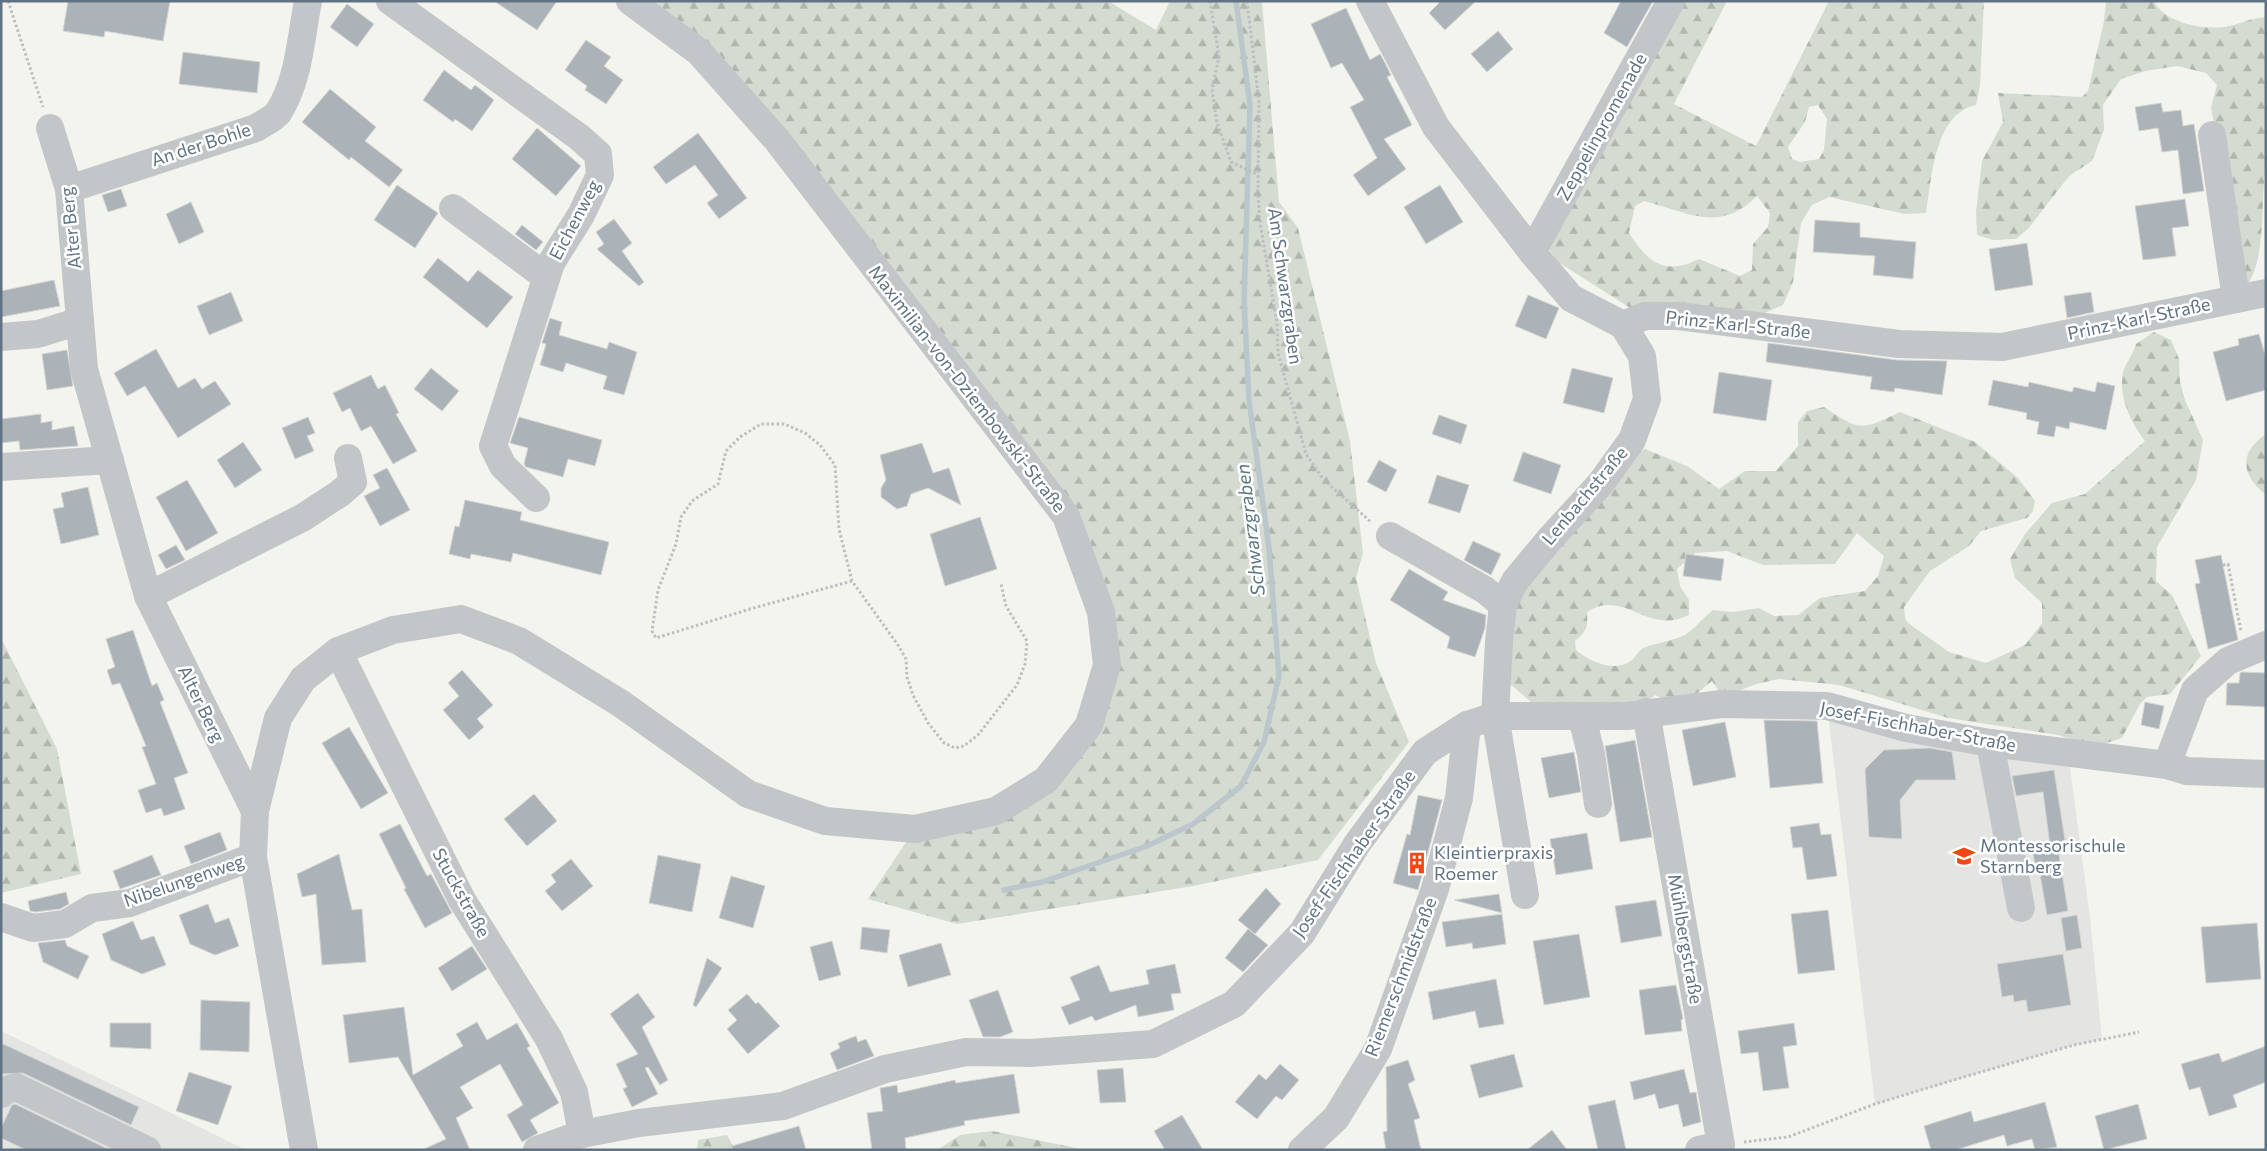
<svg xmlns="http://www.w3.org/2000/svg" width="2267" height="1151" font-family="Commissioner,sans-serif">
	<defs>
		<pattern id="forest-firs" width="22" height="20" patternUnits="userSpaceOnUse" patternTransform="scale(1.25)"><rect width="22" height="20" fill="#d4dbd0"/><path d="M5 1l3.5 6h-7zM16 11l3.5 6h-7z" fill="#afb6ae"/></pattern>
	</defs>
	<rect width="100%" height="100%" fill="#f4f4ef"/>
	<g fill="#e4e5e3">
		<polygon points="1827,706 2068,752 2090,917 2102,1039 2074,1045 1875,1104"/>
		<polygon points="1,1031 153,1104 246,1150 1,1150"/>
	</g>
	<g fill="url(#forest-firs)" fill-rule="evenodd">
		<polygon points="647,1 1108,1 1156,30 1170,1 1262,1 1279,202 1298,228 1350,441 1363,553 1356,578 1376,663 1409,742 1318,860 1193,886 957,924 868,899 915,829 1046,780 1107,665 1069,526 907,311"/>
		<path d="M1676,1H1727L1674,104L1756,146L1829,1H1984L1980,86L1976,105C1934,114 1932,178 1926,213L1905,214L1829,197L1812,205L1801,223L1793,282L1783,305L1760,315L1635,311L1558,262L1547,246ZM1818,105L1827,119L1824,150L1819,159L1800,162L1792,159L1788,147L1805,122L1809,107ZM1757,196L1770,213L1768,227L1753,244L1752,270L1740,276L1699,259C1665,276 1648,263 1629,233L1635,206L1644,201C1687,212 1720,234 1757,196Z"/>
		<path d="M2106,1H2154C2163,22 2202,30 2224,27C2238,25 2250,18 2266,17V163C2260,203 2267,255 2247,286L2223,175L2211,108L2217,85L2206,73L2177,66L2145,71L2121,79L2103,105L2104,130L2092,161L2069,176L2028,229L2016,239L1993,240L1977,235L1976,211L1982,161L2003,122L1998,93L2082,97L2088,91L2104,21Z"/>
		<path d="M2154,332L2171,340L2179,359L2180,382L2185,400L2203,440L2196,480L2157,547L2156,581L2172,595L2201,656L2170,694L2147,697L2140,704L2122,738L2094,747L2058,735L1948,718L1839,685L1779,679L1756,684L1736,692L1718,690L1712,681L1694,696L1670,702L1655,695L1643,705L1552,712L1531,702L1509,683L1504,643L1518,587L1629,458L1645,449L1687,466L1719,489L1745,471H1776L1798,446V422L1807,411L1824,407C1860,431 1860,431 1900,412L1975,442L2018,478L2035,501L2033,511L2027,518L1981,531L1969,546L1930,571L1904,607L1905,618L1908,623L1949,652L1986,663L2025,645L2042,623V603L2015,578L2010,559L2025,534L2052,503L2085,494L2145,441C2131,423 2118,396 2123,372C2125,364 2133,355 2136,344ZM1857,533L1884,556L1878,576L1865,591L1820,598L1798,615L1774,616L1759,608L1733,612L1713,610C1704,617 1697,626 1688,633C1679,640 1655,643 1643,648C1638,651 1637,655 1633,659C1617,674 1590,662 1576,650L1575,641C1587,632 1588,626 1587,612C1625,588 1646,636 1689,615V600L1680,586L1677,569L1695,553L1727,551L1763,565L1835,564Z"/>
		<path d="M2266,434V495C2241,475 2238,453 2266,434Z"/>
		<polygon points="1,638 57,749 81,874 1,893"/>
		<polygon points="992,1131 1076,1148 1077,1150 937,1150 960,1135"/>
		<polygon points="727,1135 735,1150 697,1150 698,1140"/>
	</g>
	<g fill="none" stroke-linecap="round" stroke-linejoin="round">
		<polyline stroke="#bbc7cc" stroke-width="5.5" points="1004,890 1042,882 1147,846 1193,824 1241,786 1264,742 1279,676 1269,548 1249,400 1244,301 1250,105 1236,1"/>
	</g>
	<g fill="#abb3b8" stroke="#d5d5d2">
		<polygon points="68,1 170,1 163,41 105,31 104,37 63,31"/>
		<polygon points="494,1 557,1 537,30"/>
		<polygon points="1441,1 1476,1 1445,30 1429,13"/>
		<polygon points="1621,1 1653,1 1627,47 1604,33"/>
		<polygon points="347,4 374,24 357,47 330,27"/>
		<polygon points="1346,8 1370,60 1380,54 1383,59 1391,75 1387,77 1412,125 1384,139 1406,169 1368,196 1353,175 1377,158 1350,107 1364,100 1342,63 1331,68 1311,24"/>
		<polygon points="1498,31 1513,49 1487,72 1471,54"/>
		<polygon points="586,40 611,57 604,66 623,80 606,104 585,90 587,86 565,70"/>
		<polygon points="183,52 260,62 257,93 179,84"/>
		<polygon points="444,70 471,90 475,85 494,100 472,131 455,119 453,122 423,100"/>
		<polygon points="330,89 376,127 365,141 403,170 389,187 351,157 349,160 302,122"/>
		<polygon points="2161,103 2163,112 2181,110 2183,126 2194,124 2204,191 2183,194 2178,150 2162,152 2158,128 2139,131 2135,107"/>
		<polygon points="537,128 581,166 556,196 512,159"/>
		<polygon points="698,133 747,198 719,219 707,203 718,195 695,165 666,184 653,167"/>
		<polygon points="397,185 438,213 415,248 374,220"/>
		<polygon points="1440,185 1463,222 1426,244 1404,207"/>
		<polygon points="121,189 127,206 108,212 102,195"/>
		<polygon points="2185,199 2189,226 2172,228 2176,256 2143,260 2135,206"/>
		<polygon points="191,202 204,232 179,244 166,214"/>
		<polygon points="614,219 632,243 622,251 644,282 639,286 597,249 604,244 596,232"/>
		<polygon points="1815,220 1860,223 1860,237 1916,242 1913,279 1873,275 1875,256 1813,252"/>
		<polygon points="522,225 543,242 536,250 515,234"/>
		<polygon points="2027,243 2033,285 1995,291 1989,249"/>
		<polygon points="438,258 468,282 478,270 513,297 487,328 423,277"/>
		<polygon points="54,280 60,306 1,317 1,291"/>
		<polygon points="231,292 243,321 209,335 197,306"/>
		<polygon points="2091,292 2094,312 2067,318 2064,296"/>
		<polygon points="1528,295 1559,308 1546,339 1515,326"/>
		<polygon points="550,318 562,322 559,335 607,349 609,342 637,352 624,395 603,389 607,376 566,363 563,372 540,365 546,344 542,343"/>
		<polygon points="2259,334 2266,358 2266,390 2226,401 2213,352 2239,345 2238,339"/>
		<polygon points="1768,343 1897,360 1947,361 1942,395 1895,388 1894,392 1870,389 1872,377 1766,362"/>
		<polygon points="156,349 178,388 195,378 202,389 215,381 231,404 178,438 145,386 127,396 114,373"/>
		<polygon points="67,350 73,386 47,390 42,354"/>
		<polygon points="431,368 459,391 442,411 414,389"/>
		<polygon points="1572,368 1613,378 1604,413 1563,403"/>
		<polygon points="1719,372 1772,380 1766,421 1713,413"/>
		<polygon points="371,375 378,389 385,385 399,413 396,414 417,451 393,464 371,426 361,431 350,408 342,412 333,393"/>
		<polygon points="1993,380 2028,387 2029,382 2072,392 2074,387 2095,392 2097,382 2115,386 2106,430 2070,422 2069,429 2056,426 2054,437 2037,434 2039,422 2026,419 2027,413 1988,405"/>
		<polygon points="41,414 41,423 52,421 52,430 74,426 78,446 20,450 19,441 1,443 1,419"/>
		<polygon points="1439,415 1467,425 1461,444 1432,434"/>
		<polygon points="308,417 315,433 307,436 314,451 295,459 282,428"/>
		<polygon points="519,417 602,440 595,466 568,459 563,477 526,467 524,464 528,448 510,443"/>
		<polygon points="243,442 262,470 235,488 217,460"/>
		<polygon points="922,443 933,473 949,468 961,505 928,488 911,494 907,506 897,509 881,497 881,488 886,480 880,455"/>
		<polygon points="1523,452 1561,465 1551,494 1513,481"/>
		<polygon points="1379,460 1397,470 1386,492 1367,482"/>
		<polygon points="387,468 410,510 380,526 364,496 380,488 373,475"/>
		<polygon points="1437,475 1469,485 1460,513 1428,503"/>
		<polygon points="187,480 218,533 186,551 156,497"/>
		<polygon points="88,487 99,535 61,544 53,509 64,507 61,493"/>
		<polygon points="465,500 522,512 520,520 609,542 601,575 513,553 511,562 471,554 470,559 449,554 455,526 459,527"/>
		<polygon points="980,517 997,569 945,586 930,534"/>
		<polygon points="1473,541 1501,554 1491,575 1464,560"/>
		<polygon points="176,545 185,560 166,569 158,555"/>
		<polygon points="1686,554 1724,559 1721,581 1683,576"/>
		<polygon points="2221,555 2238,640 2208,649 2195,584 2200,583 2195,560"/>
		<polygon points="1409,569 1448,592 1443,600 1486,615 1485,628 1475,657 1447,648 1450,637 1390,600"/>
		<polygon points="133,630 152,686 157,683 164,700 160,702 188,773 174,778 185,809 164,816 161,808 146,813 138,790 156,784 142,747 146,746 120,683 112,685 107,670 115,667 106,639"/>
		<polygon points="462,670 493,705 477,719 484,727 469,740 443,710 459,696 448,683"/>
		<polygon points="2242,672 2266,673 2266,707 2226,705 2227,683 2239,683 2240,673"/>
		<polygon points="2145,702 2164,706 2159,729 2141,725"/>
		<polygon points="1764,720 1817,721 1823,783 1770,788"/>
		<polygon points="1725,722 1736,777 1693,786 1682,730"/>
		<polygon points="349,727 388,793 361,809 322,743"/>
		<polygon points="1635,740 1652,837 1620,842 1605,746"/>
		<polygon points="1930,748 1952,752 1956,780 1916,780 1900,800 1902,839 1869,837 1865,769 1884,750"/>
		<polygon points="1574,752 1581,792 1549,798 1541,758"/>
		<polygon points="2054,770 2066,846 2058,848 2068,911 2047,915 2038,863 2035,864 2032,848 2050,846 2043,792 2016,796 2012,776"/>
		<polygon points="534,794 557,821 527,846 504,819"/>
		<polygon points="1418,795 1442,800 1418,890 1393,883 1407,834 1410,835"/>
		<polygon points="1819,823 1821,835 1831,834 1837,876 1807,880 1802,847 1793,848 1790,827"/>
		<polygon points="400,824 427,876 431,874 452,913 425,928 404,889 406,888 379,834"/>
		<polygon points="220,832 227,850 191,864 184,846"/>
		<polygon points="1587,833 1593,869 1556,875 1550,839"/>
		<polygon points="339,854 352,910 362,909 366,962 322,965 316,894 302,897 297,874"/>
		<polygon points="152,855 161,875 120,889 113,871"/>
		<polygon points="658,855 701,864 692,912 649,903"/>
		<polygon points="571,859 593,886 562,911 545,891 556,882 551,875"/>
		<polygon points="731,876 765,886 753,928 719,918"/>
		<polygon points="1266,888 1281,904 1255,934 1238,920"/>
		<polygon points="66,892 69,904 60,909 35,912 30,911 28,901"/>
		<polygon points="1499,894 1502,913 1454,900"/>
		<polygon points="1656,900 1662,936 1621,943 1615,906"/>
		<polygon points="208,904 215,923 229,918 239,946 215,955 190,944 179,915"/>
		<polygon points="1828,910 1835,970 1798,974 1791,914"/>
		<polygon points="1502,914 1506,944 1473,949 1472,943 1446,947 1442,922"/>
		<polygon points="2077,915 2082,948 2066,951 2061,918"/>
		<polygon points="133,921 141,940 154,936 166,965 142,974 111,960 102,934"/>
		<polygon points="2257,923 2261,979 2206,983 2201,927"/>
		<polygon points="862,927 890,930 887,953 860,949"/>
		<polygon points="1248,929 1268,945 1243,972 1225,958"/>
		<polygon points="1579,934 1590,997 1544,1005 1533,941"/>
		<polygon points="65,940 67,946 89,956 78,979 43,962 38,943"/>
		<polygon points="832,941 841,975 819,981 810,947"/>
		<polygon points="941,943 951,975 908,987 899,955"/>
		<polygon points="472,946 487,969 452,991 438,968"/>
		<polygon points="2063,954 2071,1005 2028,1012 2026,1000 2014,1002 2013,995 2002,997 1997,964"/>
		<polygon points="707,958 722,968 696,1007 693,1005"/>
		<polygon points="1175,964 1181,993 1171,994 1174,1010 1138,1017 1136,1005 1095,1021 1092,1016 1069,1025 1061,1007 1080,1000 1070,977 1099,965 1110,992 1149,984 1146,970"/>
		<polygon points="1496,979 1504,1024 1479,1028 1475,1011 1433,1020 1428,992"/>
		<polygon points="1676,985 1683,1019 1681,1020 1682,1031 1645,1035 1639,990"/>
		<polygon points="998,990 1013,1032 1000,1037 983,1037 969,1000"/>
		<polygon points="638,993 655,1017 642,1027 668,1080 660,1085 648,1067 645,1068 658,1094 632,1107 623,1089 627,1087 616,1064 638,1054 610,1014"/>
		<polygon points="747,994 756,1004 758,1002 780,1026 748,1054 727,1029 737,1020 728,1010"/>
		<polygon points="201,1000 250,1002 249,1052 200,1050"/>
		<polygon points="404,1007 413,1075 463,1046 456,1034 477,1022 487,1040 517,1023 530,1046 527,1048 559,1103 530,1120 538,1133 522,1142 507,1115 523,1105 500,1064 460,1087 473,1108 456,1118 470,1150 422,1150 446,1139 398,1057 349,1063 343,1015"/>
		<polygon points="110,1023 151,1023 151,1049 110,1047"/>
		<polygon points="1794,1023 1797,1045 1783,1047 1789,1088 1763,1091 1758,1052 1741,1054 1738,1031"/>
		<polygon points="856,1036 858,1042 866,1039 874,1056 837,1070 830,1053 840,1048 838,1043"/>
		<polygon points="1,1043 139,1107 131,1125 23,1073 1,1074"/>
		<polygon points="2266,1046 2266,1082 2233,1095 2237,1107 2209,1116 2200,1087 2189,1090 2181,1064 2219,1053 2222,1062"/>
		<polygon points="1514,1054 1523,1087 1479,1098 1470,1065"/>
		<polygon points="1408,1060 1415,1080 1408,1084 1420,1118 1414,1120 1421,1150 1386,1150 1383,1132 1387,1131 1386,1067"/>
		<polygon points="1280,1064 1299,1080 1282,1100 1276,1096 1257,1119 1235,1102 1259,1074 1266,1080"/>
		<polygon points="1123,1068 1126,1102 1100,1103 1097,1070"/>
		<polygon points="1684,1069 1690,1093 1696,1092 1701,1122 1683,1127 1678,1104 1659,1109 1655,1094 1634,1100 1630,1082"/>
		<polygon points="189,1072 232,1086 218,1125 176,1111"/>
		<polygon points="1014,1074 1020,1113 964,1121 965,1125 905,1138 906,1150 872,1150 867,1113 883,1111 880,1088 897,1085 898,1093 955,1080 956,1083"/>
		<polygon points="1615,1100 1626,1150 1598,1150 1588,1106"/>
		<polygon points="2045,1102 2057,1147 2035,1150 2032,1139 2007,1146 2004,1135 1955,1150 1931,1150 1924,1126 1971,1111 1974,1122"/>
		<polygon points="15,1104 110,1150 26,1150 1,1138 1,1128 12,1105"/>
		<polygon points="2138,1104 2147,1139 2104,1150 2095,1116"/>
		<polygon points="1182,1115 1203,1150 1165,1150 1154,1131"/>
		<polygon points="799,1126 806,1150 732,1150 732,1146"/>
		<polygon points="1552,1130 1567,1150 1527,1150"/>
	</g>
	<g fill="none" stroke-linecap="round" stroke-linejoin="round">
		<g stroke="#bcbec0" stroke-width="3" stroke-dasharray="2.5 2.5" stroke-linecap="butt">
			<polyline points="8,1 43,107"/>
			<polyline points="1210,1 1219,57 1212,89 1217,123 1231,162 1258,175"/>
			<polyline points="1247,1 1259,102 1258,193 1260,223 1277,323 1278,353 1306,454 1323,479 1372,523"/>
			<polyline points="2223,565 2228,564 2241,631"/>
			<polyline points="852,581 750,609 656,638 652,631 658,590 676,544 681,517 692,501 718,484 726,451 740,437 761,424 784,424 805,433 820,445 835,465 839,529 852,581 898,645 906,659 907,677 913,695 928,723 944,743 955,748 964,746 978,735 1017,685 1025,664 1027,641 1006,606 1001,584"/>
			<polyline points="1744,1142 1788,1137 1875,1104 1957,1079 2074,1045 2139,1032"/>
		</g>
		<g stroke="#c3c6c9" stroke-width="28">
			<polyline points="390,1 579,137 598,154 600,175 581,215 551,263 493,446 503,466 536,498"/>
			<polyline points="1370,1 1436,127 1532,252 1571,298 1623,325 1645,316 1678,316 1899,344 2002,347 2266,293"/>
			<polyline points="50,128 69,189 84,369 148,596 255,811"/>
			<polyline points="2212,135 2236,299"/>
			<path d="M69,189L256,128C262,124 273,119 278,113C299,81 301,37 308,1"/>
			<polyline points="453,208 546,277"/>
			<polyline points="1532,252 1671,1"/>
			<polyline points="1,337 38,334 80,321"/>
			<polyline points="1,467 110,460"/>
			<polyline points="1390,536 1485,590 1503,605"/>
			<polyline points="148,596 302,518 339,494 353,482 348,458"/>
			<polyline points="338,651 462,900 549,1039 574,1092 582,1134"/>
			<polyline points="1646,712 1721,1145 1699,1150"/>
			<polyline points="1582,717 1591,754 1598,804"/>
			<polyline points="1990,743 2021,908"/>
			<polyline points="2167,765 2195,690 2228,661 2266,645"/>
			<polyline points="1525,895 1495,716 1499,642 1503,605 1515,581 1549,540 1601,483 1632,440 1647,399 1642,356 1623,325"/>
			<polyline points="1,917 33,928 65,924 92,908 130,903 253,857"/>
			<polyline points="1,1094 4,1091 16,1087 147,1150"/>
			<polyline points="304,1150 253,857 255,811 278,718 303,679 338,651 393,630 461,619 519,641 620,703 748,794 825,821 915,829 996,811 1046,780 1089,725 1107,665 1101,612 1066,516 777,140 699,52 630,1"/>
			<polyline points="537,1150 582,1134 639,1123 783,1106 885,1069 966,1052 1030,1053 1153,1044 1234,1004 1302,933 1357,844 1425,752 1467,725 1495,716 1627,716 1721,704 1827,706 1906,728 1990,743 2167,765 2187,771 2266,774"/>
			<polyline points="1302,1150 1336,1118 1378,1049 1435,889 1459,798 1467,725"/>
		</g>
	</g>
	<defs>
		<g id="school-bare" transform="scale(1.725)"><path d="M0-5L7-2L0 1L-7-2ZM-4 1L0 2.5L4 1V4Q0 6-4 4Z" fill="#ef4814" stroke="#fff" stroke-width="2.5" paint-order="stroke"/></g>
		<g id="building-bare" transform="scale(1.725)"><path d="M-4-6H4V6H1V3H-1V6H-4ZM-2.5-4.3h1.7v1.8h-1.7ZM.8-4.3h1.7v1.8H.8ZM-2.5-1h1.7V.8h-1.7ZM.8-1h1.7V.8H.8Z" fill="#ef4814" stroke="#fff" stroke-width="2.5" paint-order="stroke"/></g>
	</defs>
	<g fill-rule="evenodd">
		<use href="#school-bare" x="1964" y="856"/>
		<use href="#building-bare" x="1417" y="863"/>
	</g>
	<g text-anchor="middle" stroke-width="5" stroke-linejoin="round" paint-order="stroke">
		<g font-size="18" fill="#617382" stroke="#fff">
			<text transform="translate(1602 127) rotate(-61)" y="6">Zeppelinpromenade</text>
			<text transform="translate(201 145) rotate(-18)" y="6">An der Bohle</text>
			<text transform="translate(575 220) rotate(-62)" y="6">Eichenweg</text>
			<text transform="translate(71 228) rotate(-96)" y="6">Alter Berg</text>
			<text transform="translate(1285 286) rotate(82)" y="6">Am Schwarzgraben</text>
			<text transform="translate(2139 319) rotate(-12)" y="6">Prinz-Karl-Straße</text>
			<text transform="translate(1738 325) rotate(6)" y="6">Prinz-Karl-Straße</text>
			<text transform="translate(967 389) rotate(52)" y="6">Maximilian-von-Dziembowski-Straße</text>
			<text transform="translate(1585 496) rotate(-50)" y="6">Lenbachstraße</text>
			<text transform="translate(201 704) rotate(64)" y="6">Alter Berg</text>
			<text transform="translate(1918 727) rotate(11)" y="6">Josef-Fischhaber-Straße</text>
			<text transform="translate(1354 854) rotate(-55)" y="6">Josef-Fischhaber-Straße</text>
			<text transform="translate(184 881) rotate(-19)" y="6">Nibelungenweg</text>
			<text transform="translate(461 893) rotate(61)" y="6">Stuckstraße</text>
			<text transform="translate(1685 939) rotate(80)" y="6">Mühlbergstraße</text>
			<text transform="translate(1401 977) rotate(-69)" y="6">Riemerschmidstraße</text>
		</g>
		<g font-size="18" fill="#617382" stroke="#fff" text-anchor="start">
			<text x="1980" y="852">Montessorischule<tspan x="1980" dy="21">Starnberg</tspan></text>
			<text x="1434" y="859">Kleintierpraxis<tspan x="1434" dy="21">Roemer</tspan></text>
		</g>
		<g font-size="19" font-style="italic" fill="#5c7780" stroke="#fff">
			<text transform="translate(1250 530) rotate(-97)" y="7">Schwarzgraben</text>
		</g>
	</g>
	<rect width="2267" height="1151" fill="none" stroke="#617382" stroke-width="5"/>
</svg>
